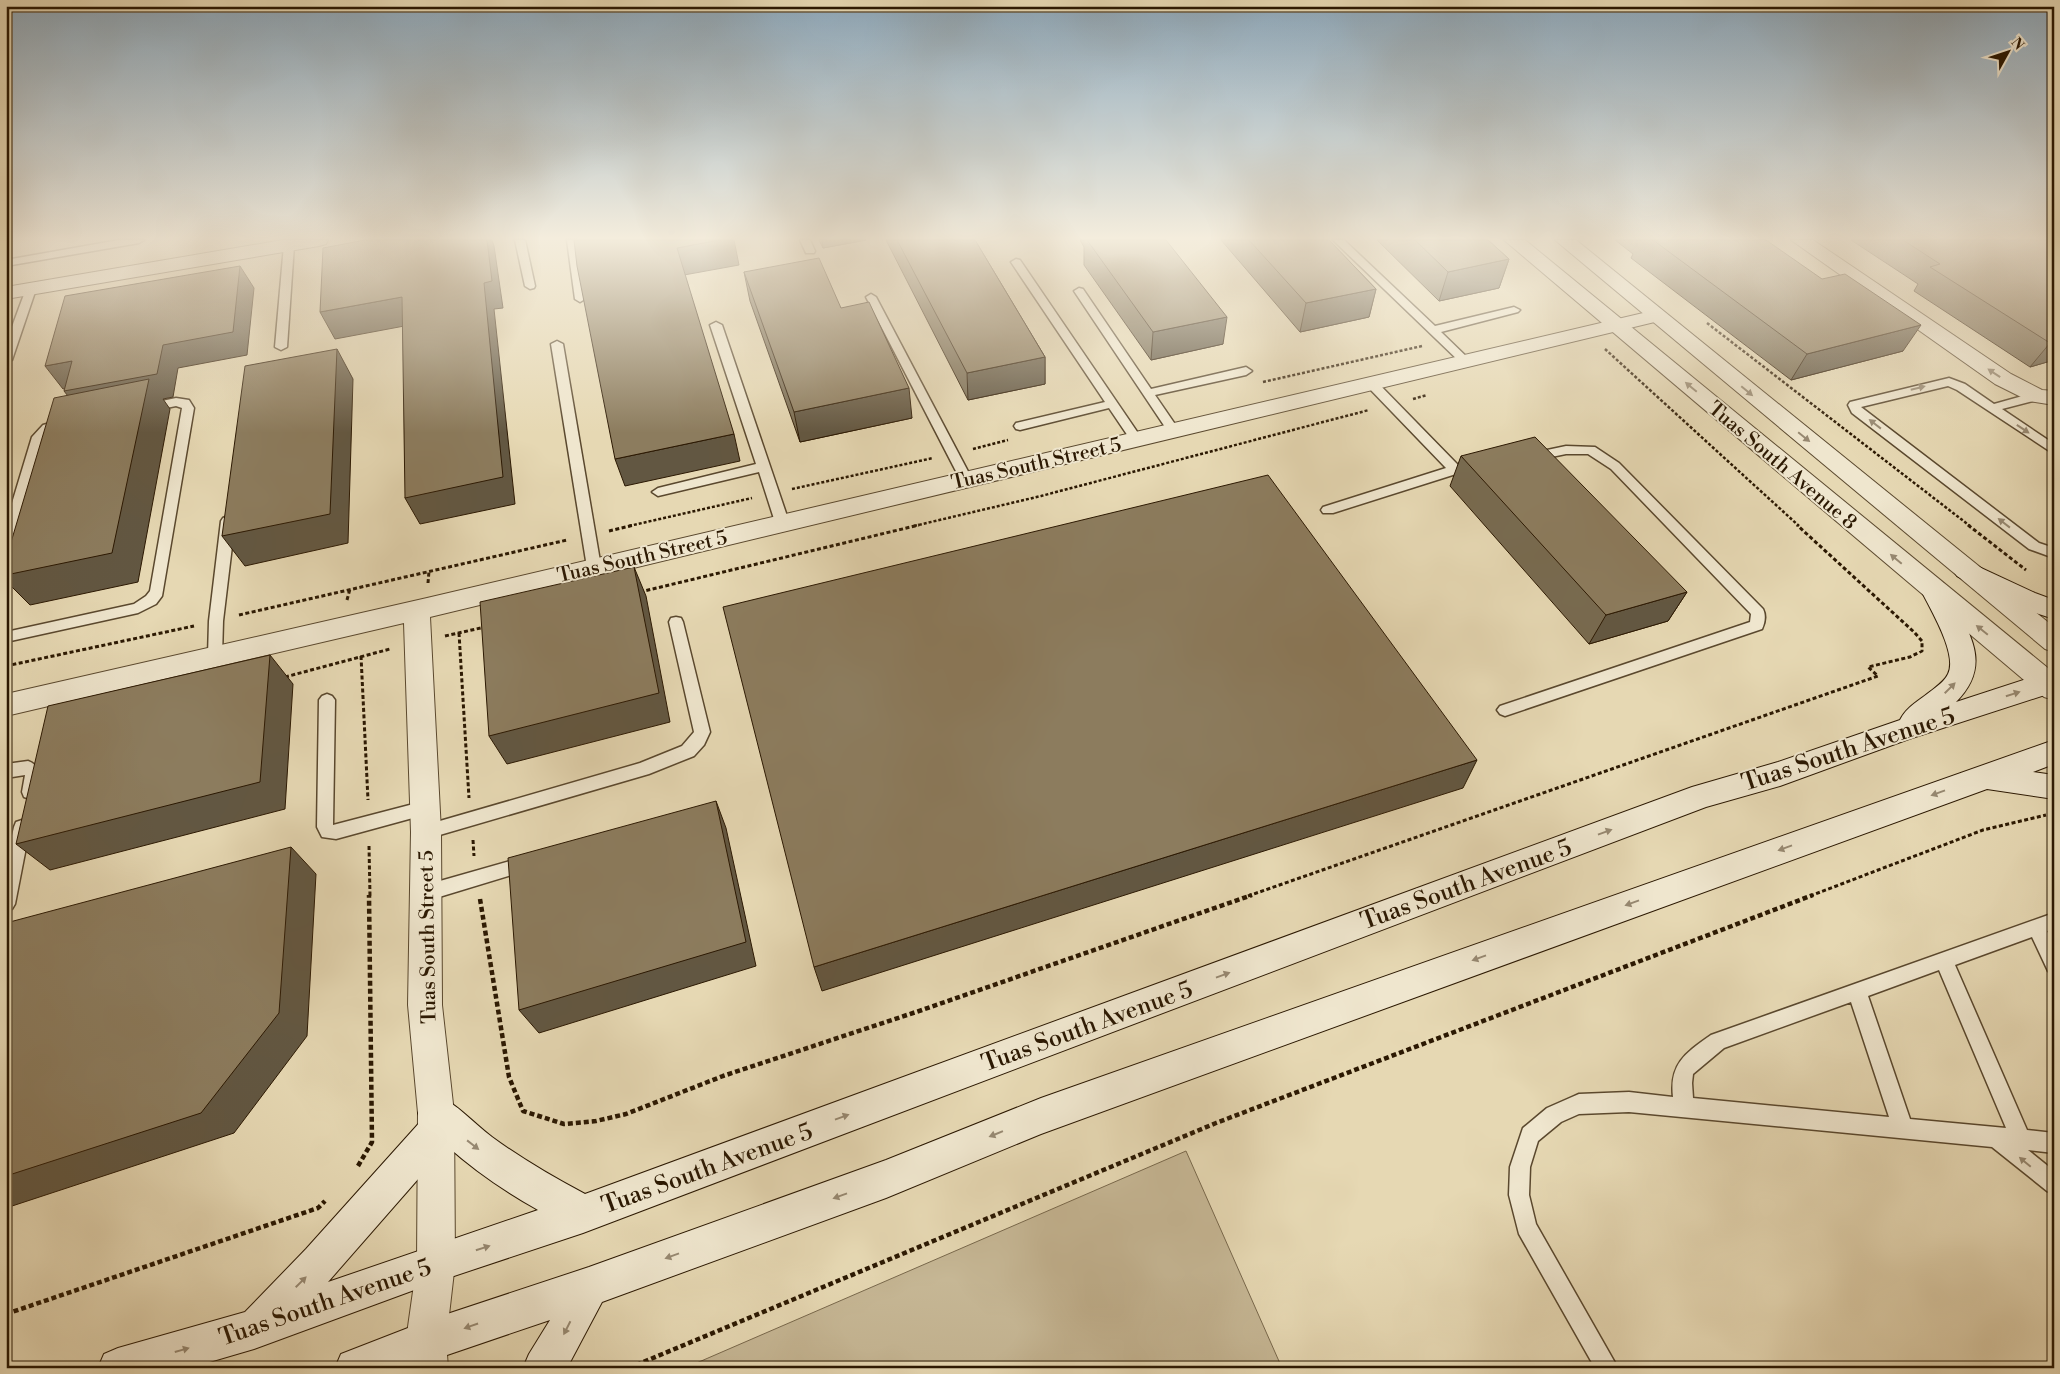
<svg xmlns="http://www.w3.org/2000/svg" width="2060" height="1374" font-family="'Libre Bodoni',serif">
	<rect width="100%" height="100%" fill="#e6d8b3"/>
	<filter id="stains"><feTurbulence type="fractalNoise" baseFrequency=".004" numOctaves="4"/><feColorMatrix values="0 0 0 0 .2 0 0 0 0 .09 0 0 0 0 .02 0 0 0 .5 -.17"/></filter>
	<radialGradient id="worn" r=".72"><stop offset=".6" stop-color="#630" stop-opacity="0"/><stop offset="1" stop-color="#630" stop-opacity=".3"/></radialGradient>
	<polygon fill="#c6b795" stroke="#78684c" points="1186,1151 1282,1368 685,1368"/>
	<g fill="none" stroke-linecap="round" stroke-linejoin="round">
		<g stroke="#5a482e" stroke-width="3">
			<g id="service">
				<polygon points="119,240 144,240 139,243 6,266 6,260"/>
				<polygon points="515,240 525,240 535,286 534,288 530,289 525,286"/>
				<polygon points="567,240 577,240 585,299 580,302 575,299"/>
				<polygon points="800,240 810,240 815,251 814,253 806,253"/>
				<polygon points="1333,240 1344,240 1435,326 1514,307 1520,310 1518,312 1441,332 1471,361 1465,364 1461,363"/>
				<polygon points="289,242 294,245 287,347 281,350 275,347 284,245"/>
				<polygon points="1016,259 1020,260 1140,436 1142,439 1140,442 1132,442 1109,408 1020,430 1016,429 1014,426 1016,423 1105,402 1011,262"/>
				<polygon points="31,286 36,289 12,360 6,363 6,343 26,289"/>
				<polygon points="1079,288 1083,289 1151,389 1246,367 1252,371 1246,375 1155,395 1179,430 1173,434 1169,433 1074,291"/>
				<polygon points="871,294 876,297 972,479 971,482 966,483 960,479 866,297"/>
				<polygon points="716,322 722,325 789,522 787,525 777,525 775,522 759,472 658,496 652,492 658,488 756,464 710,325"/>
				<polygon points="557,341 563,344 601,567 599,570 589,570 587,567 551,344"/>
				<polygon points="1949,378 1965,384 1994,404 2037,392 2041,393 2043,396 2041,399 2002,409 2054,444 2054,454 1957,390 1948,386 1861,407 2039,543 2054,548 2054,558 2029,549 1852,413 1848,405 1850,402"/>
				<polygon points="1371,379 1375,380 1458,465 1475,463 1481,467 1479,470 1456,474 1333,513 1323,513 1321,510 1323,507 1446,468 1367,386 1365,383 1367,380"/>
				<polygon points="176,398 189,400 194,408 162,596 156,604 138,613 6,642 6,632 134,604 146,596 150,591 182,408 176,406 147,412 141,408 143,405"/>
				<polygon points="61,420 65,421 67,424 65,427 51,431 44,438 13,547 11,550 6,552 6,523 32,437 43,425"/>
				<path d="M1566,446L1595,447L1619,463L1763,609C1766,615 1765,623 1762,629L1505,716L1500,714L1497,710L1500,706L1750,622L1751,614L1611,469L1588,454H1566L1532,461L1526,457L1528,454Z"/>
				<polygon points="228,516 233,518 235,521 223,621 222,656 220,660 215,662 210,660 208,656 209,621 221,521 223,518"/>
				<polygon points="676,617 681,618 683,622 710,732 704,745 694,756 649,774 426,839 420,837 418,832 420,827 426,825 640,763 682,746 694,732 669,622 671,618"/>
				<polygon points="327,694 332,696 335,700 333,825 425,801 431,803 433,808 431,813 336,839 322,837 317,827 319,700 322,696"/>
				<path d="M28,761C44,767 42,783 36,797L30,799L24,797L22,792L25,775L6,778V764Z"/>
				<polygon points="22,820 28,822 30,827 15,904 12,909 6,912 6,862 14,827 16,822"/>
				<polygon points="528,856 534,858 536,863 534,868 528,870 426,901 420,898 417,893 420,888 426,885"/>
				<path d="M2054,913V929L2047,931L2054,945V973L2048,971L2032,937L1955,965L2027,1130L2054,1133V1153L2028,1150L2054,1171V1194L2047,1191L1992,1147L1629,1112L1579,1114L1561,1122L1538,1141L1530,1167L1529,1195L1536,1224L1618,1368H1595L1519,1234L1509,1195L1510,1167L1523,1128L1547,1108L1572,1097L1579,1094L1629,1092L1673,1097C1669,1063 1687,1052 1711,1035ZM1939,970L2006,1128L1910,1119L1868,996ZM1851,1002L1889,1117L1693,1098L1692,1083L1693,1074L1724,1048Z"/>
			</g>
		</g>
		<g stroke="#5a482e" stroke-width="2">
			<g id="minor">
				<polygon points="283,240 328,240 326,244 319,246 6,299 6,287"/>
				<polygon points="1791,240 1813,240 2011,374 2042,390 2054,391 2054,405 2029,401 1995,384"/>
				<polygon points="1656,310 1663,312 1666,316 1663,320 430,617 441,832 442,1005 454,1113 455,1263 446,1341 448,1368 408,1368 406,1341 417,1263 418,1113 408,1005 411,832 404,623 6,716 6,694 427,598"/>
			</g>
		</g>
		<g stroke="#5a482e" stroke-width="2">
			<g id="tertiary">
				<polygon points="1504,240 1525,240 2054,673 2054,700 2044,697"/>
				<polygon points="1555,240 1576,240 2054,627 2054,652 2045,649"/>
			</g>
		</g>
		<g stroke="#2b1802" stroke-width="2">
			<g id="secondary">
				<polygon points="1966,561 2035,593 2054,600 2054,619 2017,607 1957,576 1953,570 1957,564"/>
				<path d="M1934,581L1943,583L1947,590C1967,630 1995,663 1956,702L2054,670V692L1909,739L1780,786L1706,807L583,1233L436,1282L254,1349L189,1368H98L104,1354L118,1348L245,1312L306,1249L421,1121L418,1113L423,1100L436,1095C458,1104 473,1123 492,1137C522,1159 553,1177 585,1194L1692,787L1778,762L1900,720C1906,707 1920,700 1931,691C1936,687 1945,681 1948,674C1958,654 1930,609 1921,590L1925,583ZM447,1146C475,1171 506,1192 538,1210L328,1282Z"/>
				<polygon points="2054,740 2054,764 2033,772 2054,775 2054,799 1987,789 1041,1134 886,1198 602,1302 567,1368 523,1368 529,1354 550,1320 409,1368 335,1368 341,1354 426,1321 589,1267 886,1160 1041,1098"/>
			</g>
		</g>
		<g stroke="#2b1802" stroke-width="2.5" stroke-dasharray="3 2" stroke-linecap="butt">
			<polyline points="1707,323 1970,526"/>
			<polyline points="1605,349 1799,526"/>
			<polyline points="1263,382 1422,346"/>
			<polyline points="1413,399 1427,395"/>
			<polyline points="973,449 1008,440"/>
			<polyline points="792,489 933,458"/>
			<polyline points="629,526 752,498"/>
			<polyline points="914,526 1041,496 1369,410"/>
		</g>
		<g stroke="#2b1802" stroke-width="3" stroke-dasharray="4 2.5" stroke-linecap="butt">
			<polyline points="1968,525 2026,570"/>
			<polyline points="609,531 634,525"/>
			<polyline points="428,583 429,571"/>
			<polyline points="640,592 919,525"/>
			<polyline points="347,600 350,589"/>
			<polyline points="239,615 567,540"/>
			<polyline points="459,633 469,798"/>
			<polyline points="445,636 485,627"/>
			<polyline points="361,656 368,800"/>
			<polyline points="6,666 194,626"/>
			<polyline points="285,677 390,649"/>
			<polyline points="473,840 474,856"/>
			<polyline points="369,846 370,896"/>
			<polyline points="1248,896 1878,676 1868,667 1910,657 1922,651 1922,641 1914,632 1797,525"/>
			<polyline points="1810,896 1983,830 2046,815"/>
		</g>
		<g stroke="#2b1802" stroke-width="4.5" stroke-dasharray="5 3" stroke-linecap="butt">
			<polyline points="480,899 509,1077 523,1111 564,1124 596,1121 626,1114 723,1076 922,1010 1252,895"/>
			<polyline points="358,1166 372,1142 369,895"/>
			<polyline points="6,1314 318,1208 325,1201"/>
			<polyline points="629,1368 1216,1123 1813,895"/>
		</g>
		<use href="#service" fill="#efe6ce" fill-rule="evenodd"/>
		<use href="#minor" fill="#efe6ce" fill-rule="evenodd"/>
		<use href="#tertiary" fill="#efe6ce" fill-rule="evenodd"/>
		<use href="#secondary" fill="#efe6ce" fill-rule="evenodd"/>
	</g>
	<g fill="#786b51" stroke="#2b1802">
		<polygon points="819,240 866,240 823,248"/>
		<polygon points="886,240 975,240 1045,357 1045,384 968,400"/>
		<polygon points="1080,240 1166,240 1223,344 1151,360 1084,265 1084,247"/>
		<polygon points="1221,240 1329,240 1376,289 1369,317 1300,332"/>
		<polygon points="1377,240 1488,240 1509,259 1499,288 1439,301"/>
		<polygon points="1615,240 1766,240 1903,351 1791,380 1631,258 1633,254"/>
		<polygon points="1851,240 2054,240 2054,360 2030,367 1914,291 1918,284"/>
		<polygon points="744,272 841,308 912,418 800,442 750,301"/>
		<polygon points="1461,456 1687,592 1668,621 1589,644 1450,486"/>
	</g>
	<g fill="#625742" stroke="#2b1802">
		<polygon points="487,240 492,240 494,246 503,308 494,309 515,504 420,524 405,498 484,283"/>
		<polygon points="719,240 734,240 739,265 684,275 677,248"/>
		<polygon points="822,240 866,240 823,248"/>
		<polygon points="1509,259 1499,288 1439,301 1448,272"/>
		<polygon points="240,266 254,288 247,355 178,368 173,397 163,399 170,409 138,582 30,605 6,581 6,575 82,414 64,391"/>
		<polygon points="1376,289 1369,317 1300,332 1306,303"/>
		<polygon points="402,297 415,324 335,339 320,312"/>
		<polygon points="1227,317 1223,344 1151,360 1153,332"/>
		<polygon points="1921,325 1903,351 1791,380 1807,354"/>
		<polygon points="2054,342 2054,360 2030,367 2050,343"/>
		<polygon points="337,349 353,379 348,543 245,566 222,536"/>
		<polygon points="1045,357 1045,384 968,400 967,373"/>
		<polygon points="72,361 90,384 63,389 45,366"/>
		<polygon points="909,388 912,418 800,442 794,412"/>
		<polygon points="734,434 740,461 625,486 615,459"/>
		<polygon points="634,567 646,596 670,722 507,764 489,736"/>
		<polygon points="1687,592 1668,621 1589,644 1606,615"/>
		<polygon points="270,655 293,684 285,809 50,870 16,844"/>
		<polygon points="1477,760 1463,788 822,991 814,967"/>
		<polygon points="716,801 726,828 756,966 539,1033 519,1010"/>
		<polygon points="6,807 9,809 6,819"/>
		<polygon points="291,847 316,874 307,1036 234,1133 6,1208 6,1176"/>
	</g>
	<g fill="#8c7c5e" stroke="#2b1802">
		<polygon points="365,240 487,240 492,281 484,283 503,477 405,498 402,297 320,312 323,248"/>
		<polygon points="574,240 719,240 677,248 734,434 615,459 577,266"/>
		<polygon points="897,240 975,240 1045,357 967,373"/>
		<polygon points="1087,240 1166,240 1227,317 1153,332"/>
		<polygon points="1249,240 1329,240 1376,289 1306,303"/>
		<polygon points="1415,240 1488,240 1509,259 1448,272"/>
		<polygon points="1653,240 1766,240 1822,279 1845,274 1921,325 1807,354"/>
		<polygon points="1903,240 2054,240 2054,342 2050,343 1930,267 1940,264"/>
		<polygon points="819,258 841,308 869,302 909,388 794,412 744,272"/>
		<polygon points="240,266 233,332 163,345 157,374 64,391 72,361 45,366 65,296"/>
		<polygon points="337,349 330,514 222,536 245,366"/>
		<polygon points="149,379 112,553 6,575 6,559 54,398"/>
		<polygon points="1535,437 1687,592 1606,615 1461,456"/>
		<polygon points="1268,475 1477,760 814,967 723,607"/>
		<polygon points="634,567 659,693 489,736 480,602"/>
		<polygon points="270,655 260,782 16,844 48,706"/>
		<polygon points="716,801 746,942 519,1010 508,858"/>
		<polygon points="291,847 279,1013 201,1113 6,1176 6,923"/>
	</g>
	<defs><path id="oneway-solid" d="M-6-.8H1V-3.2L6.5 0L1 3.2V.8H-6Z" transform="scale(1.25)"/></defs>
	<g fill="#978972">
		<use href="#oneway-solid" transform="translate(1994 373) rotate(-146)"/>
		<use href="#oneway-solid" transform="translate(1691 387) rotate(-140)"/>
		<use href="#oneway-solid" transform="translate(1918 388) rotate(-14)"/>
		<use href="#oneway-solid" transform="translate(1747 391) rotate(40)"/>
		<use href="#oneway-solid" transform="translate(1875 424) rotate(-142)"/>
		<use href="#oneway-solid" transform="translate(2023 429) rotate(34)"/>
		<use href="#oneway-solid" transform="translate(1804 437) rotate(39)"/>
		<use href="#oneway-solid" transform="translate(2004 523) rotate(-142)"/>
		<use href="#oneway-solid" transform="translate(1896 559) rotate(-140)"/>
		<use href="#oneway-solid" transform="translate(1982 630) rotate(-141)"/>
		<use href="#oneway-solid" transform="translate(1950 688) rotate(-45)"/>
		<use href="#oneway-solid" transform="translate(2013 694) rotate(-18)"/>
		<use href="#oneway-solid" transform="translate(1938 793) rotate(160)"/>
		<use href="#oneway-solid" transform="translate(1605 832) rotate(-20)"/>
		<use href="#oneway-solid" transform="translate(1785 848) rotate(160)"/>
		<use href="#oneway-solid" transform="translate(1632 903) rotate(160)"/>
		<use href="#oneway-solid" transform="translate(1479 958) rotate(160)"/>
		<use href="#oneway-solid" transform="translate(1223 975) rotate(-20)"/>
		<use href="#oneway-solid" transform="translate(842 1117) rotate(-20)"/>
		<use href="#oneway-solid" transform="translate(996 1134) rotate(158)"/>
		<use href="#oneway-solid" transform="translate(473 1145) rotate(38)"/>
		<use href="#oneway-solid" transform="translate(2025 1162) rotate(-140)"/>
		<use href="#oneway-solid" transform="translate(840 1196) rotate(160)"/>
		<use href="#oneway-solid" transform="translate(483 1248) rotate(-18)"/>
		<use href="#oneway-solid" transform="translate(672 1256) rotate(160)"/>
		<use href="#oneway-solid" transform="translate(301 1282) rotate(-45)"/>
		<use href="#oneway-solid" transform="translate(471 1326) rotate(161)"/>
		<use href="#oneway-solid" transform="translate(567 1328) rotate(117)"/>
		<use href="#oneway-solid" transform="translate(182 1350) rotate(-16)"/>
	</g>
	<linearGradient id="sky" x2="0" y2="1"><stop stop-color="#8da8bb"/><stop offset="0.55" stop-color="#f4eddd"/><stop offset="1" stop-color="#f4eddd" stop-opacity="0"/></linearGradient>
	<rect width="2060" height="433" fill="url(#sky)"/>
	<g text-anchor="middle" stroke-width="4" stroke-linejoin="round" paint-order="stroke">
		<g font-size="20" fill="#2b1802" stroke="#efe6ce">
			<text transform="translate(1036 463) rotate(-13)" y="7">Tuas South Street 5</text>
			<text transform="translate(1783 465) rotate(40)" y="7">Tuas South Avenue 8</text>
			<text transform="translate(642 556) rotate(-13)" y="7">Tuas South Street 5</text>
			<text transform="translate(427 937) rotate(-91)" y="7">Tuas South Street 5</text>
		</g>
		<g font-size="24" fill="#2b1802" stroke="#efe6ce">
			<text transform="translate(1848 749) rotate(-18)" y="8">Tuas South Avenue 5</text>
			<text transform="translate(1466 884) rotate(-20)" y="8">Tuas South Avenue 5</text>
			<text transform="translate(1087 1026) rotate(-20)" y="8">Tuas South Avenue 5</text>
			<text transform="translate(707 1168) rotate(-20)" y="8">Tuas South Avenue 5</text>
			<text transform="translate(325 1302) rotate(-19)" y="8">Tuas South Avenue 5</text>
		</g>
	</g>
	<rect width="2060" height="1374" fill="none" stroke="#e6d8b3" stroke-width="25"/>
	<rect x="8" y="8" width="2045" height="1359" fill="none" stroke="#2b1802" stroke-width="2.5"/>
	<rect x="12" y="12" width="2035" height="1349" fill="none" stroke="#2b1802"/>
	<g transform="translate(2008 52) rotate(50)" stroke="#efe6ce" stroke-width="4" paint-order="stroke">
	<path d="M0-4L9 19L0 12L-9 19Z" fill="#2b1802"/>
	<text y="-8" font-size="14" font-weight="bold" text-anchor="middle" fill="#2b1802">N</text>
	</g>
	<rect width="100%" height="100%" filter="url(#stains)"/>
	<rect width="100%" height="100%" fill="url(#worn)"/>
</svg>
